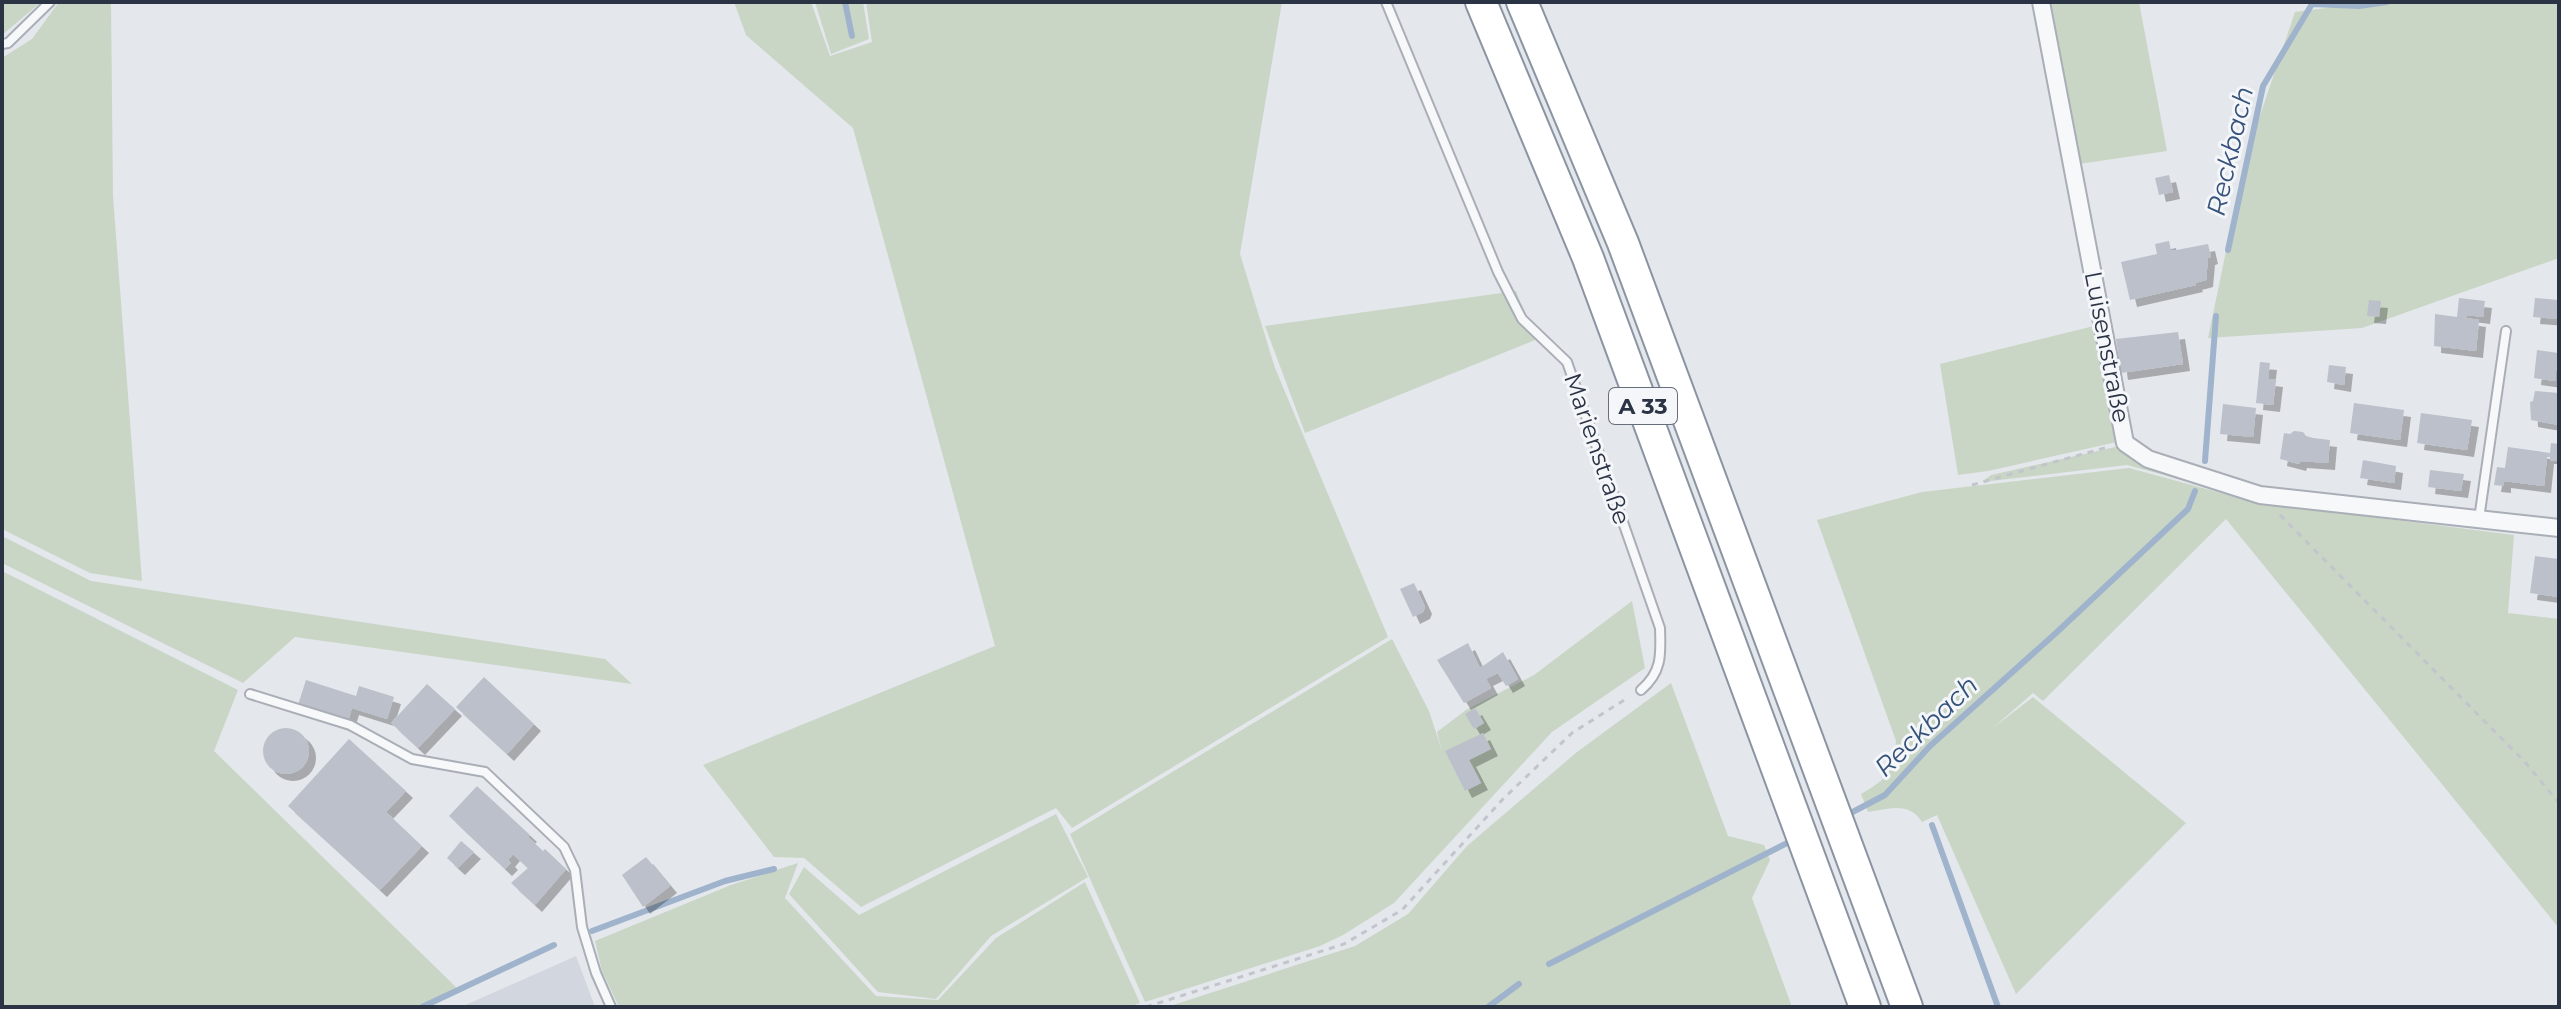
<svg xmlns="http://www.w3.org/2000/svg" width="2561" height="1009" font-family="Montserrat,sans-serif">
	<defs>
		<filter id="shadow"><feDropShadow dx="7" dy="7" stdDeviation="0" flood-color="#0004"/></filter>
	</defs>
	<rect width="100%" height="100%" fill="#e4e7ec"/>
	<polygon fill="#d2d6de" points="576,956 595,1007 461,1007"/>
	<g fill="#c9d6c5">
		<polygon points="2,2 41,2 2,35"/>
		<polygon points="59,2 111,2 113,196 142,581 90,573 2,529 2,58 32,39"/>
		<polygon points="734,2 811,2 830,56 872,42 866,2 1282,2 1240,254 1275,368 1388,637 1072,828 1056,808 861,907 804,858 774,857 703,765 995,646 853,128 746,35"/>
		<polygon points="815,2 863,2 869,39 831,54"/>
		<polygon points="2047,2 2139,2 2167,151 2079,164"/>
		<polygon points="2373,2 2559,2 2559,258 2362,328 2208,338 2245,160 2295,12"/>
		<polygon points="1516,291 1535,340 1305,433 1265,326"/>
		<polygon points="2094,326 2117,442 1988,471 1958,475 1940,364"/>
		<polygon points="2124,445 2208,487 2127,465 1982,482 1991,475"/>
		<path d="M2129,468L2254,502L2514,535L2508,613L2559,619V928L2226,519L2043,701L2033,693L1993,728L2033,697L2186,823L2016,994L1937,815L1922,822C1909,801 1889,809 1868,812L1861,794C1888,778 1894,773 1896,741L1817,520L1922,492Z"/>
		<polygon points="2,536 91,581 605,659 632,684 295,637 243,683 2,563"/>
		<polygon points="2,571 238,690 214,751 461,992 426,1007 2,1007"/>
		<polygon points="1632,601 1645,668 1552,732 1394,903 1343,935 1320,946 1145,1002 1070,834 1392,639 1429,711 1442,751 1437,732 1466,710 1534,675"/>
		<polygon points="1671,683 1728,836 1764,845 1770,860 1752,898 1792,1007 1167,1007 1355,946 1408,914 1467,846 1577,752"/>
		<polygon points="1056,814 1088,877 991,936 936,999 878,992 789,894 804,867 859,915"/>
		<polygon points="798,863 785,898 876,996 938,1000 996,938 1085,882 1140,1003 1129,1007 619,1007 602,971 595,941 731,885"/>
	</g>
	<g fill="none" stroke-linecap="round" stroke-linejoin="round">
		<g stroke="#9fb4cc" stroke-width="6">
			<polyline points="845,2 852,36"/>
			<polyline points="2228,250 2263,86 2312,4 2359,6 2387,2"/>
			<polyline points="2205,461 2216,316"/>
			<polyline points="1845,816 1885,795 1930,746 2057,632 2188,509 2195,491"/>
			<polyline points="1932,825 1998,1007"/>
			<polyline points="592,931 725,881 774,869"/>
			<polyline points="1549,964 1795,839"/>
			<polyline points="422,1007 554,945"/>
			<polyline points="1488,1007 1519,984"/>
		</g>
	</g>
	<g fill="#bbc0ca" filter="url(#shadow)">
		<polygon points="2169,175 2173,192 2159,195 2155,178"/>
		<polygon points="2169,241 2171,251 2208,244 2211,257 2208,258 2206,280 2195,283 2196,285 2130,300 2121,262 2157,254 2155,244"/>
		<polygon points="2459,298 2485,301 2483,317 2467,315 2466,318 2479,320 2476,351 2434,346 2435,314 2457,317"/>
		<polygon points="2535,298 2559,300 2559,319 2533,317"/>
		<polygon points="2369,300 2381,301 2379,317 2367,316"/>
		<polygon points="2178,332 2183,364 2121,373 2116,339"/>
		<polygon points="2537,350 2558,353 2555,381 2534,378"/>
		<polygon points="2260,362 2270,363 2268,379 2276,380 2273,405 2256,403"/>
		<polygon points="2329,365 2346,367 2344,385 2327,382"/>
		<polygon points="2535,391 2559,393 2559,425 2531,420 2530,402 2533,401"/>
		<polygon points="2354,403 2404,410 2400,440 2350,433"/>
		<polygon points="2223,404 2256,408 2253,437 2220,434"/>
		<polygon points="2421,413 2472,420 2467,450 2417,443"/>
		<polygon points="2294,431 2303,432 2306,436 2313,438 2330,440 2328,463 2300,461 2299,464 2280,459 2284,433 2290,434"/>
		<polygon points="2551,443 2559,444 2559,461 2550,460 2550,457 2547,457 2544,486 2504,481 2504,486 2494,485 2497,467 2505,468 2508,447 2550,453"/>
		<polygon points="2363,460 2396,466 2394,483 2360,478"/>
		<polygon points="2430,470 2464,474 2461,491 2428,487"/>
		<polygon points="2535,556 2559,559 2559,597 2530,593"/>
		<polygon points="1414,583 1425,607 1423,612 1413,617 1400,589"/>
		<polygon points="1468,643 1480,668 1503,652 1518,679 1506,686 1498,673 1486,679 1491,688 1464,703 1437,660"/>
		<polygon points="484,677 534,724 507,754 456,707"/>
		<polygon points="306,680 356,696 359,686 394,697 387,719 352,708 348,721 298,705"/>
		<polygon points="427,684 455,709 418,748 391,723"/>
		<polygon points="1475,708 1484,723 1474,729 1465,714"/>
		<circle cx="286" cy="751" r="23"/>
		<polygon points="1483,733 1491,749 1469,760 1481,783 1465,791 1445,751"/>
		<polygon points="349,739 406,791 386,812 422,846 380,890 288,806"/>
		<polygon points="477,786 530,835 528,837 543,851 545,849 566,869 535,905 511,883 528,868 513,854 508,860 511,863 505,869 449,816"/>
		<polygon points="461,841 474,852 458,868 447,858"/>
		<polygon points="646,857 670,886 643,907 622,875"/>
	</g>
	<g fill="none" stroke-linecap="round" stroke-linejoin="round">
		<g stroke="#a9aeb7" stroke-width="12">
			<g id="lane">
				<path d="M1386,2L1498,272L1522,319L1567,362L1660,628C1661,655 1662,672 1641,690"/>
				<polyline points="2,44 8,43 50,2"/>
				<polyline points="2479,519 2506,331"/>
				<polyline points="250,694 350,725 412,759 485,772 564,847 575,870 582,927 596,973 611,1007"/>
			</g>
		</g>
		<g stroke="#a9aeb7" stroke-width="20">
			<polyline id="street" points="2041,2 2125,443 2148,459 2260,495 2559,528"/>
		</g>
		<g stroke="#8b94a3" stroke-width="34">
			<g id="highway">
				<polyline points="1481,2 1588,258 1865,1007"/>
				<polyline points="1522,2 1623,243 1907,1007"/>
			</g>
		</g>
		<g stroke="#c2c5cb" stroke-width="3" stroke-dasharray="6 6" stroke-linecap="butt">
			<polyline points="1972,485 2108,447"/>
			<polyline points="2280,515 2525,762 2559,803"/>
			<polyline points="1146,1007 1344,944 1402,910 1503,799 1572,733 1629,697"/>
		</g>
		<use href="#lane" stroke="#f7f8fa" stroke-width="8"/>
		<use href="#street" stroke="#f7f8fa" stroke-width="16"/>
		<use href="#highway" stroke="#fff" stroke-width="30"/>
	</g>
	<g text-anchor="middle" stroke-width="6" stroke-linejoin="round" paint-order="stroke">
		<rect fill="#f4f6f9" stroke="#676e7b" stroke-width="2" x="1609" y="388" width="68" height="36" rx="6"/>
		<g font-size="22" font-weight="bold" fill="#2b3445">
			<text x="1643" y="414">A 33</text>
		</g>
		<g font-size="24" fill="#2b3445" stroke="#f4f6f9">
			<text transform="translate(2107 347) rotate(79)" y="8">Luisenstraße</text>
			<text transform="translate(1597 449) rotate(71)" y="8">Marienstraße</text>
		</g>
		<g font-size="26" font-style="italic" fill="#34527a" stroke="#f4f6f9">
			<text transform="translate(2230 151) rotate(-77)" y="9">Reckbach</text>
			<text transform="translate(1926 726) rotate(-44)" y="9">Reckbach</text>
		</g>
	</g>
	<rect width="2561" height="1009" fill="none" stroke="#2b3445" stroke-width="8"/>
</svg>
